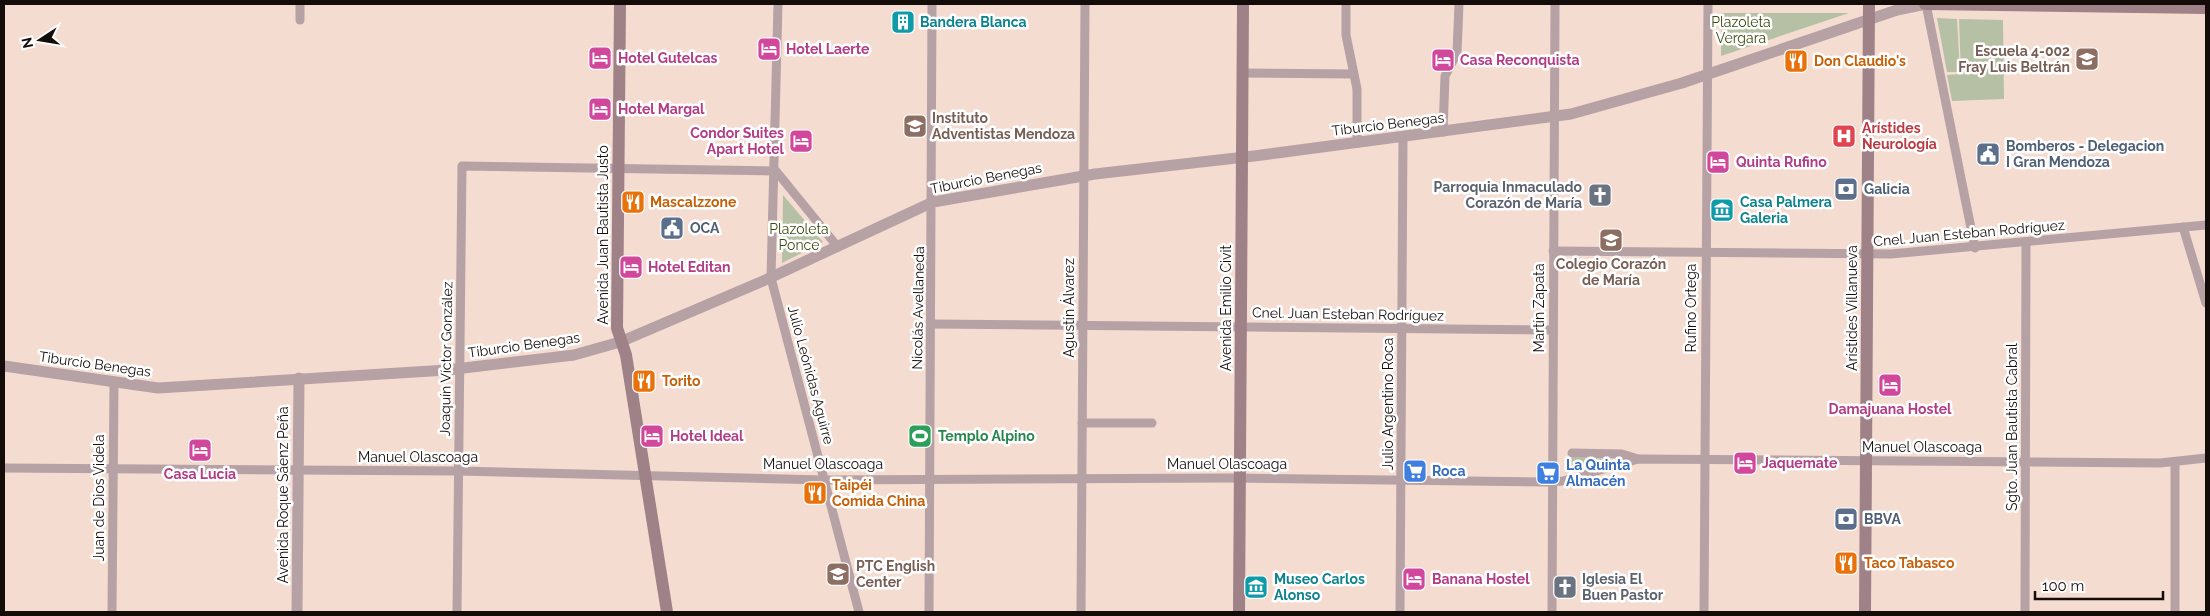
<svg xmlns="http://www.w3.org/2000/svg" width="2210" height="616" font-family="Raleway,sans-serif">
	<rect width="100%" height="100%" fill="#f5dcd1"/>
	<g fill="#b5c0a4">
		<polygon points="1721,13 1849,13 1721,56"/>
		<polygon points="1937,18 1957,19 1960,72 1947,72"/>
		<polygon points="1959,19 2003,20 2004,99 1952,101 1947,75 1961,74"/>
		<polygon points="783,195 823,242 782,263"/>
		<polygon points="1565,457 1614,459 1565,473"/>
	</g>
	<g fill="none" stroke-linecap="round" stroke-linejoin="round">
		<g stroke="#b6a1a5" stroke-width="9">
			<polyline points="778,4 771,278 859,612"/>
			<polyline points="1346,4 1346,35 1357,89 1357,143"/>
			<polyline points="1926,4 1975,248"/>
			<polyline points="300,20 300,4"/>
			<polyline points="1242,73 1353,74"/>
			<polyline points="1443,132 1445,76 1457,53 1459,4"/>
			<polyline points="2183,227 2206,303"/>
			<polyline points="1553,251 1891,254 2206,225"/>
			<polyline points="932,324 1553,330"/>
			<polyline points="1082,423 1152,423"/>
			<polyline points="1572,453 1622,454 1638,459"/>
			<polyline points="4,468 458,471 824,480 1227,478 1546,482 1563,481 1638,459 2160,463 2206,458"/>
			<polyline points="112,612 114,383"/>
			<polyline points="457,612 462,166 776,171 837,246"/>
			<polyline points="929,612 932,4"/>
			<polyline points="1081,612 1085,4"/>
			<polyline points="1400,612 1403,137"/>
			<polyline points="1552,612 1555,4"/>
			<polyline points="1704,612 1708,4"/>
			<polyline points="2025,612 2026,243"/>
			<polyline points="2175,612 2175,462"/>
		</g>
		<g stroke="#b6a1a5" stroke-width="11">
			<polyline points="4,366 158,388 447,370 574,355 620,342 763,281 933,202 1095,174 1254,156 1571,114 1682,83 1897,10 1926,4"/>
			<polyline points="297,612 299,378"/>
		</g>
		<g stroke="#9f8287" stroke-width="12">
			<polyline points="620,4 617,328 626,355 667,612"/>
			<polyline points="1925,4 2206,8"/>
			<polyline points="1239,612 1243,4"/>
			<polyline points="1865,612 1869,4"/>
		</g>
	</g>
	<defs>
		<g id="building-square" transform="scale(1.25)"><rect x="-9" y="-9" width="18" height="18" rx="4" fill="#0f9aa8" stroke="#fff"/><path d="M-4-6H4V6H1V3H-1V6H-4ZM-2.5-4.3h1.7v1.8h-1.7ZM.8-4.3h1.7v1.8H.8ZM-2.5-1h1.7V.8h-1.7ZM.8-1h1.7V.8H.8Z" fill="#fff"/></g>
		<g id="hotel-square" transform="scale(1.25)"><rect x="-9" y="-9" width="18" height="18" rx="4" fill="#d1479c" stroke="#fff"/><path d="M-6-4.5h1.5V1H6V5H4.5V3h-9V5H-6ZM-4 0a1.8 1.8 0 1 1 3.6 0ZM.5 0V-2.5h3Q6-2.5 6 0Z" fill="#fff"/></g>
		<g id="school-square" transform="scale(1.25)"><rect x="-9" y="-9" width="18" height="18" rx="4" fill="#8d6e63" stroke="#fff"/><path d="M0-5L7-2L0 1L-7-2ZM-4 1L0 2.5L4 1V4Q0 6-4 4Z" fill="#fff"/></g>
		<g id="restaurant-square" transform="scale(1.25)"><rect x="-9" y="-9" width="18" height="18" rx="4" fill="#e8710a" stroke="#fff"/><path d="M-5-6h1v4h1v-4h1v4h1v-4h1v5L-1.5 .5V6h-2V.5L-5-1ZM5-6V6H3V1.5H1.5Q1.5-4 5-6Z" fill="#fff"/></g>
		<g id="hospital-square" transform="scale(1.25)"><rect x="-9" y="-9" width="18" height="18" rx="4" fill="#e0444e" stroke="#fff"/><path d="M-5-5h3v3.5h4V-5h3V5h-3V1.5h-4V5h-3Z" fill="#fff"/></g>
		<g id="civic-square" transform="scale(1.25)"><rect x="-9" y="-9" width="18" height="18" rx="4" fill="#5c6f8a" stroke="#fff"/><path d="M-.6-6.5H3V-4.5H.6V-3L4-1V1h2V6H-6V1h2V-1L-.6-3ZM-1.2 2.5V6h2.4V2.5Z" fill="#fff"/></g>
		<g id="bank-square" transform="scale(1.25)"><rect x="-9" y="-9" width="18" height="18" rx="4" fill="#5c6f8a" stroke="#fff"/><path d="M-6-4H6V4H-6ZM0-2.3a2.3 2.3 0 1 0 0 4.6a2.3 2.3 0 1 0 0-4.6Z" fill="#fff"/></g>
		<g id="church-square" transform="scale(1.25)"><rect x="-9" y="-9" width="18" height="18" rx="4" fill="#6b7280" stroke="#fff"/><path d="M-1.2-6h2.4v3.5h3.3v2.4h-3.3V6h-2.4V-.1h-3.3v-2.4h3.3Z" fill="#fff"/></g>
		<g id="museum-square" transform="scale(1.25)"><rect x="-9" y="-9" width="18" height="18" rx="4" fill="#0f9aa8" stroke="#fff"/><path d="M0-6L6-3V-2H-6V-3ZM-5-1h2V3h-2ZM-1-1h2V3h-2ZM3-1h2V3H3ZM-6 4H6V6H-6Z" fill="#fff"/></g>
		<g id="stadium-square" transform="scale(1.25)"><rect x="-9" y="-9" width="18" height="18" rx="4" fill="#2e9e5b" stroke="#fff"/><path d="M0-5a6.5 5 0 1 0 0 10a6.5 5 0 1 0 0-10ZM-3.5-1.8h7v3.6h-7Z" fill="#fff"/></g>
		<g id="supermarket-square" transform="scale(1.25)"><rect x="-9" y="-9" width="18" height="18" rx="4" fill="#3f7fe0" stroke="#fff"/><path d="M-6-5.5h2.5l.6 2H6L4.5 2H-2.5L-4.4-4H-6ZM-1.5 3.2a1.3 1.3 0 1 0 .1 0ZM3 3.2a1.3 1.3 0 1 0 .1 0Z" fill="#fff"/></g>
		<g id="university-square" transform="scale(1.25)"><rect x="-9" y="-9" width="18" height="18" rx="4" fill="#8d6e63" stroke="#fff"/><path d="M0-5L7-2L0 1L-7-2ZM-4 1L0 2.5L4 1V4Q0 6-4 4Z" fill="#fff"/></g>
	</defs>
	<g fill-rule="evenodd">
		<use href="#building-square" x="903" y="22"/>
		<use href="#hotel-square" x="769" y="49"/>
		<use href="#hotel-square" x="600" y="58"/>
		<use href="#school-square" x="2087" y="59"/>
		<use href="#hotel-square" x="1443" y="60"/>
		<use href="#restaurant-square" x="1796" y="61"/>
		<use href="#hotel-square" x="600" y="109"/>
		<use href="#school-square" x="915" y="126"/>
		<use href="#hospital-square" x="1844" y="136"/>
		<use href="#hotel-square" x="801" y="141"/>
		<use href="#civic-square" x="1988" y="154"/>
		<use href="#hotel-square" x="1718" y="162"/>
		<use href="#bank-square" x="1846" y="189"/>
		<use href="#church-square" x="1600" y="195"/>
		<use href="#restaurant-square" x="633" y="202"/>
		<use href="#museum-square" x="1722" y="210"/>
		<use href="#civic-square" x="672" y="228"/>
		<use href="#school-square" x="1611" y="240"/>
		<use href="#hotel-square" x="631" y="267"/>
		<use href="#restaurant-square" x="644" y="381"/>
		<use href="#hotel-square" x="1890" y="385"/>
		<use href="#hotel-square" x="652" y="436"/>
		<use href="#stadium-square" x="920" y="436"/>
		<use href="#hotel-square" x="200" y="450"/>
		<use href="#hotel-square" x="1745" y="463"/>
		<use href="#supermarket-square" x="1415" y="471"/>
		<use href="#supermarket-square" x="1548" y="473"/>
		<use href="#restaurant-square" x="815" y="493"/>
		<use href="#bank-square" x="1846" y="519"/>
		<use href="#restaurant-square" x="1846" y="563"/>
		<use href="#university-square" x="838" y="574"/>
		<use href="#hotel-square" x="1414" y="579"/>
		<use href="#museum-square" x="1256" y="587"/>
		<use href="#church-square" x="1565" y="587"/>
	</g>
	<g text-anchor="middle" stroke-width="5" stroke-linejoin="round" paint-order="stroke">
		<g font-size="14" font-weight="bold" fill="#0d838f" stroke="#fff" text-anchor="start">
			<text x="920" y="27">Bandera Blanca</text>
			<text x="1740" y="207">Casa Palmera<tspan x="1740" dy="16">Galeria</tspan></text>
			<text x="1274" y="584">Museo Carlos<tspan x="1274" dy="16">Alonso</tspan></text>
		</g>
		<g font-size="14" fill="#3b4c11" stroke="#fff">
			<text x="1741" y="27">Plazoleta<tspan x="1741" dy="16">Vergara</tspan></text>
			<text x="799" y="234">Plazoleta<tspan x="799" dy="16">Ponce</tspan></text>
		</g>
		<g font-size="14" font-weight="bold" fill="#b23c85" stroke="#fff" text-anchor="start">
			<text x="786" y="54">Hotel Laerte</text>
			<text x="618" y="63">Hotel Gutelcas</text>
			<text x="1460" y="65">Casa Reconquista</text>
			<text x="618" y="114">Hotel Margal</text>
			<text x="784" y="138" text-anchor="end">Condor Suites<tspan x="784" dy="16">Apart Hotel</tspan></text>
			<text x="1736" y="167">Quinta Rufino</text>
			<text x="648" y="272">Hotel Editan</text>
			<text x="1890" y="414" text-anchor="middle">Damajuana Hostel</text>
			<text x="670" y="441">Hotel Ideal</text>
			<text x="1762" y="468">Jaquemate</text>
			<text x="200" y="479" text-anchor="middle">Casa Lucia</text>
			<text x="1432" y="584">Banana Hostel</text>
		</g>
		<g font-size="14" font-weight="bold" fill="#785e54" stroke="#fff" text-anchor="start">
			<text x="2070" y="56" text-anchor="end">Escuela 4-002<tspan x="2070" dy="16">Fray Luis Beltrán</tspan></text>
			<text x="932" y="123">Instituto<tspan x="932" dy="16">Adventistas Mendoza</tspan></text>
			<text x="1611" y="269" text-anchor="middle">Colegio Corazón<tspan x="1611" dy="16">de María</tspan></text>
			<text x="856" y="571">PTC English<tspan x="856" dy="16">Center</tspan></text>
		</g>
		<g font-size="14" font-weight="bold" fill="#c56008" stroke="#fff" text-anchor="start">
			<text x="1814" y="66">Don Claudio's</text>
			<text x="650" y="207">Mascalzzone</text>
			<text x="662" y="386">Torito</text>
			<text x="832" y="490">Taipéi<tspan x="832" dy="16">Comida China</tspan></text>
			<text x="1864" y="568">Taco Tabasco</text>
		</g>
		<g font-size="14" fill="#140c09" stroke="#fff">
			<text transform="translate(1388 124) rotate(-7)" y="5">Tiburcio Benegas</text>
			<text transform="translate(986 178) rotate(-11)" y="5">Tiburcio Benegas</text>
			<text transform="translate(1969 233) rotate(-5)" y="5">Cnel. Juan Esteban Rodríguez</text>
			<text transform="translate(603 235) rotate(-90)" y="5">Avenida Juan Bautista Justo</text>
			<text transform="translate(918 308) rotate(-89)" y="5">Nicolás Avellaneda</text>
			<text transform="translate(1069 308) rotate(-90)" y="5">Agustín Álvarez</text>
			<text transform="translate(1226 308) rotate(-90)" y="5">Avenida Emilio Civit</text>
			<text transform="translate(1539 308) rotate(-90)" y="5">Martín Zapata</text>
			<text transform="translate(1691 308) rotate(-90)" y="5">Rufino Ortega</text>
			<text transform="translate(1852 308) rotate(-90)" y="5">Arístides Villanueva</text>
			<text transform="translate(1348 314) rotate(1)" y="5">Cnel. Juan Esteban Rodríguez</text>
			<text transform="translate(524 345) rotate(-8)" y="5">Tiburcio Benegas</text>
			<text transform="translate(446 359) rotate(-89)" y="5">Joaquín Víctor González</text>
			<text transform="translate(95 364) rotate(8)" y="5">Tiburcio Benegas</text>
			<text transform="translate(811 375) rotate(75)" y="5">Julio Leónidas Aguirre</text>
			<text transform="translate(1388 404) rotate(-90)" y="5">Julio Argentino Roca</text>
			<text transform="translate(2012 427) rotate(-90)" y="5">Sgto. Juan Bautista Cabral</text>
			<text x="1922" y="452">Manuel Olascoaga</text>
			<text x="418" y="462">Manuel Olascoaga</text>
			<text x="823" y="469">Manuel Olascoaga</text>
			<text x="1227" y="469">Manuel Olascoaga</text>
			<text transform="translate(283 495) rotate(-90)" y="5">Avenida Roque Sáenz Peña</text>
			<text transform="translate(99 498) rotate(-90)" y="5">Juan de Dios Videla</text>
		</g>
		<g font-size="14" font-weight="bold" fill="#be3a42" stroke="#fff" text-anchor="start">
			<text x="1862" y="133">Arístides<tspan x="1862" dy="16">Neurología</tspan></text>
		</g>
		<g font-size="14" font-weight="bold" fill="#4e5e75" stroke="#fff" text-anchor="start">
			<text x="2006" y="151">Bomberos - Delegacion<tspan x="2006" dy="16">I Gran Mendoza</tspan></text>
			<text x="1864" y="194">Galicia</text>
			<text x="690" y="233">OCA</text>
			<text x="1864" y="524">BBVA</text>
		</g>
		<g font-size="14" font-weight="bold" fill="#5b616d" stroke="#fff" text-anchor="end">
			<text x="1582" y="192">Parroquia Inmaculado<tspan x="1582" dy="16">Corazón de María</tspan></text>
			<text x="1582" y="584" text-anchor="start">Iglesia El<tspan x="1582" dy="16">Buen Pastor</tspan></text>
		</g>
		<g font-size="14" font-weight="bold" fill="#27864d" stroke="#fff" text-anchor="start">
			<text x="938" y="441">Templo Alpino</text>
		</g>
		<g font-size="14" font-weight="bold" fill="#366cbe" stroke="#fff" text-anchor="start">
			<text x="1566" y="470">La Quinta<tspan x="1566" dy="16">Almacén</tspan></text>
			<text x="1432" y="476">Roca</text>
		</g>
	</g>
	<rect width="2210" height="616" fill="none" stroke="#140c09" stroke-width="10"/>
	<g transform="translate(40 40) rotate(258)" stroke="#ffffff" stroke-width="4" paint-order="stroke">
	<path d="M0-4L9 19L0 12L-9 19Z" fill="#140c09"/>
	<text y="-8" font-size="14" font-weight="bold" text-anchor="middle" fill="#140c09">N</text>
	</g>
	<path d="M2035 591v8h128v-8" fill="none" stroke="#140c09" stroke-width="2.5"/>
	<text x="2042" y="591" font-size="15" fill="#140c09" stroke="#ffffff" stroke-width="4" paint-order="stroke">100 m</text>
</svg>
